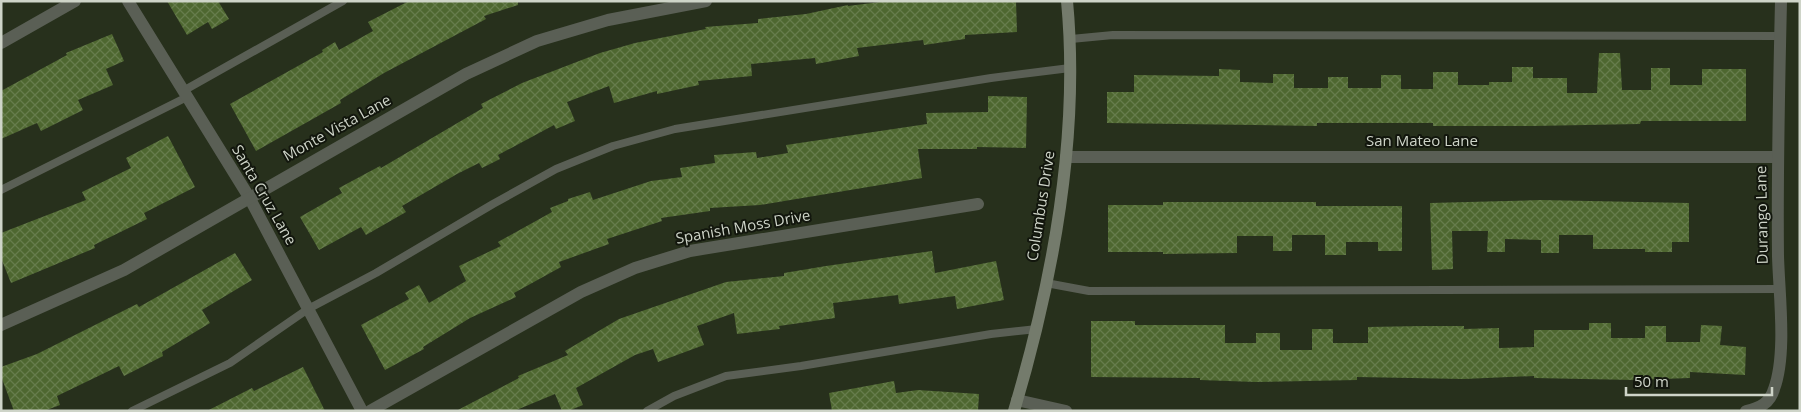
<svg xmlns="http://www.w3.org/2000/svg" width="1801" height="412" font-family="'Open Sans',sans-serif">
	<defs>
		<pattern id="building-cross-hatch" width="8" height="8" patternUnits="userSpaceOnUse" patternTransform="scale(1.25)"><rect width="8" height="8" fill="#4e6730"/><path d="M0 0l8 8M0 8l8-8" fill="none" stroke="#667c4c"/></pattern>
	</defs>
	<rect width="100%" height="100%" fill="#27301c"/>
	<g fill="url(#building-cross-hatch)">
		<polygon points="167,1 218,1 229,19 212,29 208,22 187,35"/>
		<polygon points="409,1 518,1 518,5 484,16 486,19 384,73 340,100 341,103 256,151 230,104 323,52 322,50 335,42 339,50 373,31 368,22"/>
		<polygon points="888,1 1016,1 1017,32 965,35 965,39 924,45 923,40 857,48 859,56 816,64 815,58 751,64 752,76 698,81 699,85 657,94 657,91 614,103 609,86 567,102 575,121 556,129 554,125 498,155 500,159 482,168 479,163 457,174 402,206 406,212 366,235 361,227 319,250 300,217 342,193 339,188 380,166 381,168 483,108 481,104 522,83 600,53 635,43 706,29 705,27 758,23 758,19 806,14 848,5 848,6"/>
		<polygon points="112,34 124,61 106,69 113,85 78,100 83,110 41,131 37,123 1,139 1,91 67,55 66,53"/>
		<polygon points="1599,53 1620,53 1622,90 1651,90 1651,68 1670,68 1670,85 1702,85 1702,69 1746,69 1746,121 1641,121 1640,124 1533,126 1433,126 1433,123 1317,123 1317,126 1107,123 1107,92 1134,92 1134,75 1219,76 1219,69 1240,70 1240,82 1273,83 1273,74 1294,74 1294,88 1328,88 1328,77 1348,77 1348,88 1381,88 1381,75 1401,75 1401,89 1433,89 1433,72 1458,72 1458,85 1489,85 1489,82 1512,82 1512,67 1533,67 1533,78 1567,78 1567,93 1597,93"/>
		<polygon points="988,96 1027,97 1026,148 977,147 977,149 918,149 922,178 760,205 710,208 710,211 661,218 662,221 607,239 609,244 559,262 561,267 514,293 516,297 470,318 423,347 424,349 385,370 361,325 409,299 405,293 419,285 429,303 466,281 459,266 501,246 498,242 552,212 550,208 568,201 568,199 590,192 593,200 651,181 682,177 680,168 715,163 714,155 756,152 757,158 788,153 786,145 927,124 926,113 988,112"/>
		<polygon points="168,136 195,187 144,213 147,219 94,245 95,248 11,283 1,258 1,233 86,200 82,192 131,168 126,158"/>
		<polygon points="1541,200 1689,203 1689,242 1672,242 1672,252 1645,252 1645,249 1593,249 1593,235 1559,235 1559,253 1541,253 1541,240 1505,239 1505,252 1487,252 1488,231 1452,231 1453,269 1432,270 1430,203"/>
		<polygon points="1163,202 1316,202 1316,206 1402,206 1402,251 1378,251 1378,242 1346,242 1346,255 1325,255 1325,235 1292,235 1292,251 1273,251 1273,236 1237,236 1237,253 1163,254 1163,252 1108,252 1108,205 1163,205"/>
		<polygon points="932,251 935,273 996,261 1004,300 957,309 955,296 899,304 898,295 833,303 835,318 779,326 780,329 737,334 734,313 697,326 704,345 658,362 653,349 635,355 576,388 583,405 568,411 562,411 555,394 514,411 456,411 519,378 518,376 568,355 565,351 619,319 726,282 784,276 784,273 826,266"/>
		<polygon points="235,253 252,280 202,310 210,323 162,352 163,356 124,376 119,366 57,396 60,405 44,411 14,411 1,376 1,367 37,354 137,304 139,307"/>
		<polygon points="1091,321 1135,321 1135,325 1225,325 1225,343 1256,343 1256,333 1280,333 1280,350 1312,350 1312,329 1333,329 1333,343 1368,343 1368,327 1422,326 1464,326 1464,329 1499,328 1499,348 1534,347 1534,330 1589,330 1589,323 1611,323 1611,338 1645,338 1645,326 1666,326 1666,342 1700,342 1701,325 1722,326 1720,345 1746,347 1745,375 1690,372 1690,378 1633,380 1534,378 1534,376 1464,379 1357,377 1357,380 1256,382 1200,380 1200,378 1091,377"/>
		<polygon points="303,367 325,411 207,411 252,388 254,391"/>
		<polygon points="894,381 896,393 918,390 979,394 978,411 832,411 829,393"/>
	</g>
	<g fill="none" stroke-linecap="round" stroke-linejoin="round">
		<g stroke="#5a5f55" stroke-width="8">
			<polyline points="1071,39 1113,35 1780,36"/>
			<polyline points="183,91 343,1"/>
			<polyline points="1,190 187,97"/>
			<polyline points="1046,283 1089,291 1779,289"/>
			<polyline points="132,411 230,363 308,309 376,273 493,204 556,169 613,146 675,129 991,78 1070,68"/>
			<polyline points="647,411 674,396 726,376 801,366 991,334 1037,329"/>
		</g>
		<g stroke="#5a5f55" stroke-width="12">
			<polyline points="128,1 249,197 362,411"/>
			<polyline points="1,43 75,1"/>
			<polyline points="1066,157 1777,157"/>
			<polyline points="1,325 124,270 466,74 537,41 608,20 706,1"/>
			<polyline points="1017,400 1066,411"/>
			<polyline points="370,411 581,292 635,268 690,251 978,204"/>
			<path d="M1746,411C1760,408 1770,403 1774,389C1787,354 1779,294 1778,256C1777,171 1779,86 1781,1"/>
		</g>
		<path stroke="#747b6c" stroke-width="12" d="M1014,411C1053,280 1080,138 1067,1"/>
	</g>
	<g text-anchor="middle" stroke-width="4" stroke-linejoin="round" paint-order="stroke">
		<g font-size="15" fill="#ced4c8" stroke="#12160d">
			<text transform="translate(337 128) rotate(-29)" y="5">Monte Vista Lane</text>
			<text x="1422" y="146">San Mateo Lane</text>
			<text transform="translate(264 195) rotate(60)" y="5">Santa Cruz Lane</text>
			<text transform="translate(1041 206) rotate(-81)" y="5">Columbus Drive</text>
			<text transform="translate(1762 215) rotate(-91)" y="5">Durango Lane</text>
			<text transform="translate(743 227) rotate(-10)" y="5">Spanish Moss Drive</text>
		</g>
	</g>
	<rect width="1801" height="412" fill="none" stroke="#ced4c8" stroke-width="5"/>
	<path d="M1626 387v8h146v-8" fill="none" stroke="#ced4c8" stroke-width="2.5"/>
	<text x="1634" y="387" font-size="15" fill="#ced4c8" stroke="#12160d" stroke-width="4" paint-order="stroke">50 m</text>
</svg>
